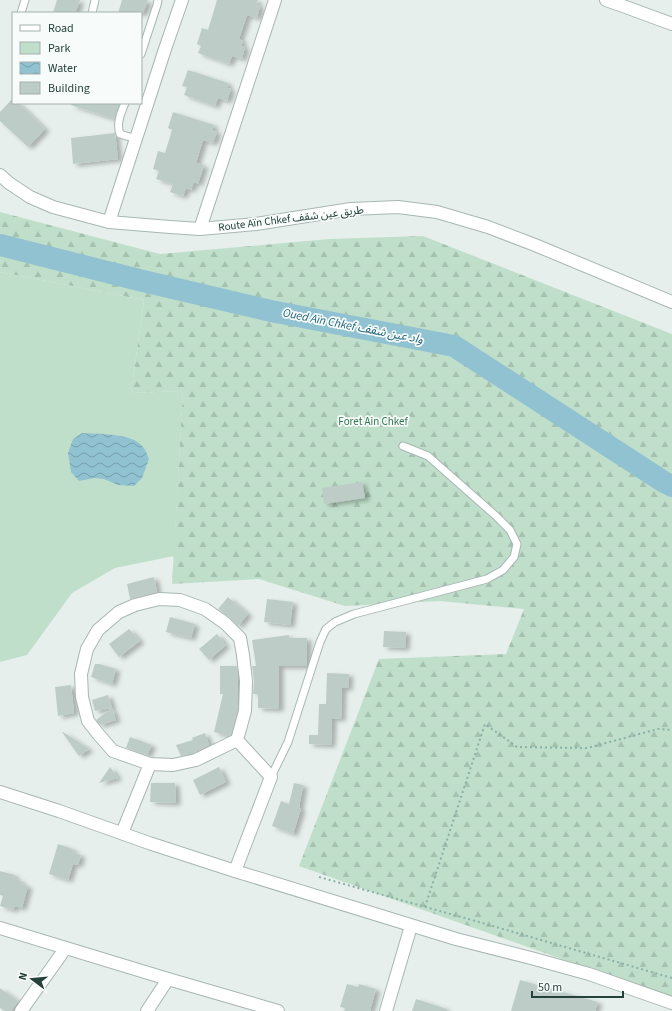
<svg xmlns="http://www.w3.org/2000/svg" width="672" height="1011" font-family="'Source Sans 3','Noto Sans Arabic',sans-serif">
	<defs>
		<pattern id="forest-firs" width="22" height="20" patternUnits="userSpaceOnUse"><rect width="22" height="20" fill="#c0dfcb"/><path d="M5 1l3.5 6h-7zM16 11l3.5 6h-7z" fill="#a5c1af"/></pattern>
		<pattern id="water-waves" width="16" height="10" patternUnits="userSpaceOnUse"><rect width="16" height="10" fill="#91c2d1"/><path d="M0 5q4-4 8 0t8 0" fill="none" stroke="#769fab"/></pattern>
		<filter id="shadow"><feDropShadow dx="4.5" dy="2.5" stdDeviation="2" flood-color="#0004"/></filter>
	</defs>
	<rect width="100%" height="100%" fill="#e6efec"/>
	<polygon fill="#c0dfcb" points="0,272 144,300 131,393 183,391 174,556 115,568 72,593 27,655 0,662"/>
	<polygon fill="url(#forest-firs)" points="0,212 160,254 329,239 423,236 672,334 672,998 299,866 379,659 506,654 524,609 440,601 345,606 259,579 172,584 183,391 131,393 144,300 0,272"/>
	<path fill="url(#water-waves)" d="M82,433C99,434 133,433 143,447C146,450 147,455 149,459L142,478L134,486L118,485L104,479L94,478L79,481L71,472L68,453L73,439Z"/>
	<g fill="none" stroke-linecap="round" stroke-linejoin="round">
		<polyline stroke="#91c2d1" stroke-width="22" points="0,245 143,281 271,311 454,346 664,482 672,486"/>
	</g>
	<g fill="#beccc8" filter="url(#shadow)">
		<polygon points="57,0 80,0 75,13 53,13"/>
		<polygon points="122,0 148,0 143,13 118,13"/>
		<polygon points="217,0 258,0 256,5 260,6 257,18 247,15 239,39 243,41 241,46 245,47 242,59 232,56 229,64 198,53 201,46 197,44 202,28 208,30"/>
		<polygon points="188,70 228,83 227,88 231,89 227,101 218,98 215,106 184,95 187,87 182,86"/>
		<polygon points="13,98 13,103 18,103 45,129 28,147 0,121 0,112"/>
		<polygon points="72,103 120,103 114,119 71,105"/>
		<polygon points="173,112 214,125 212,130 217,132 213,143 203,140 196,163 204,165 198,184 194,182 191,190 186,188 183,196 170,192 173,184 156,179 159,171 153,169 158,151 165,153 172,130 168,128"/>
		<polygon points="115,133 118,159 73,164 71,138"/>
		<polygon points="362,482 365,498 324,504 322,488"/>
		<polygon points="154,577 157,592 130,599 127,584"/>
		<polygon points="228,597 248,614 238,626 229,617 218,609"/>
		<polygon points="267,599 293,602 290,625 264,622"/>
		<polygon points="170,617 195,624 191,638 166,632"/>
		<polygon points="129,629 140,641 119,657 109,644"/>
		<polygon points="384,631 406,632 405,648 383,647"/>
		<polygon points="217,634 224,643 222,645 227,644 209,660 199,649"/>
		<polygon points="289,635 289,638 307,638 307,666 279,666 279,709 258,708 258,694 253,694 254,681 252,666 256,666 252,640"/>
		<polygon points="95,664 99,664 116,669 112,684 91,677"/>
		<polygon points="220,666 237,666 238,681 238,710 231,735 229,736 214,732 223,694 220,694"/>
		<polygon points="327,673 349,674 348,688 342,688 341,719 332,718 331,745 309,744 309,735 318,735 319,704 326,704"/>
		<polygon points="71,685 74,713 58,716 55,687"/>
		<polygon points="108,695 112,708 95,711 92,700"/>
		<polygon points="112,708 116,720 100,725 96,720"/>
		<polygon points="62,732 63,732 89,749 79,756"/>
		<polygon points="205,733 209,745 194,753 181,756 176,745 193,740 192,738"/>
		<polygon points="130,737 152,745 147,755 126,748"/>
		<polygon points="110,767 118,778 99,783"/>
		<polygon points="219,767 226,782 200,795 193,780"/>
		<polygon points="151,783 175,783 176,803 150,802"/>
		<polygon points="294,783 303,785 299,808 301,809 293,834 272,826 281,801 289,804"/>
		<polygon points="58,844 73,849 72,852 81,855 78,865 73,864 68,880 49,874"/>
		<polygon points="0,871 15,875 14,879 22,881 21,884 28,886 22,908 15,906 13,910 0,906 3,896 0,895"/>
		<polygon points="520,980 598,1002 595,1011 511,1011"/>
		<polygon points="347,984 358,987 359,984 376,989 370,1011 344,1011 345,1008 340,1007"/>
		<polygon points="0,988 18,1001 11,1011 4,1011 0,1008"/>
		<polygon points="416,999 447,1009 447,1011 412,1011"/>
	</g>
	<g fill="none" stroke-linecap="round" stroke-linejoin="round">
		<g stroke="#a8b7b4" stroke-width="9">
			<g id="service">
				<polyline points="21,13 25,0"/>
				<polyline points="92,13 95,0"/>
				<polyline points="141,54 157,5 158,0"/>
				<path d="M125,103C121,113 116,123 120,134L136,139"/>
				<polyline points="271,777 288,742 320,642 326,629 335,622 354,614 487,579 503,570 514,557 517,544 510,530 496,516 428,456 403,446"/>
			</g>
		</g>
		<g stroke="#a8b7b4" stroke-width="14">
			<g id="minor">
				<polyline points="606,0 623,6 672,24"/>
				<polyline points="109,222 165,49 182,0"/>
				<polyline points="200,229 275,0"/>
				<polyline points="0,792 59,811 149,843 235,871 456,939 531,958 589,974 672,1003"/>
				<polyline points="122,833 150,764"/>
				<polyline points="235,871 271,777 237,740 245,711 246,681 243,655 240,638 225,623 205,609 180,600 159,599 135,605 119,612 98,630 87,649 81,674 82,697 88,721 99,735 113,751 150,764 173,765 196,760 237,740"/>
				<polyline points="0,928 168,979 278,1011"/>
				<polyline points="21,1011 65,949"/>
				<polyline points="147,1011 168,979"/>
				<polyline points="386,1011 411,926"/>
			</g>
		</g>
		<g stroke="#a8b7b4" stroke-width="14">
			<polyline id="tertiary" points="0,175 9,183 30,197 53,207 109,222 170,227 200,229 256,224 351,209 398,207 437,212 488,227 535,245 672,302"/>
		</g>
		<g stroke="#88b1a7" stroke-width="2" stroke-dasharray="2 3" stroke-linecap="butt">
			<polyline points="319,877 479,922 672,978"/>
			<polyline points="425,907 485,724 517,747 587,748 658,729 672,730"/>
		</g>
		<use href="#service" stroke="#fff" stroke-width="7"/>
		<use href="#minor" stroke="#fff" stroke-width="12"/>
		<use href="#tertiary" stroke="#fff" stroke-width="12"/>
	</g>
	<g text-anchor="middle" stroke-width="3.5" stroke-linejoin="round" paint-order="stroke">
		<g font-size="11" fill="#25413c" stroke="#f7fbf9">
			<text transform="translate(291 218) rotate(-7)" y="4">Route Aïn Chkef طريق عين شقف</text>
		</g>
		<g font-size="11" fill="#307751" stroke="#f7fbf9">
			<text x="373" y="425">Foret Ain Chkef</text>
		</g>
		<g font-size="12" font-style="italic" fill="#20657c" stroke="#f7fbf9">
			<text transform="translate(353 326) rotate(11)" y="4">Oued Aïn Chkef واد عين شقف</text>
		</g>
	</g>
	<rect x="12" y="12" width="130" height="92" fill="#f7fbf9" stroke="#a3b1ad"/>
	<rect x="20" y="25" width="20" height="6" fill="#ffffff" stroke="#a3b1ad"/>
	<text x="48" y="32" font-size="12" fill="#25413c">Road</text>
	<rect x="20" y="42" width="20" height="12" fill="#c0dfcb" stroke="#a3b1ad"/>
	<text x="48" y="52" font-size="12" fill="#25413c">Park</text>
	<rect x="20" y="62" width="20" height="12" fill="url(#water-waves)" stroke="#a3b1ad"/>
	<text x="48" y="72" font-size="12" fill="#25413c">Water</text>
	<rect x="20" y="82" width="20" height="12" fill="#beccc8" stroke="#a3b1ad"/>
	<text x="48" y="92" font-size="12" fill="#25413c">Building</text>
	<g transform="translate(32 979) rotate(286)" stroke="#f7fbf9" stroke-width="3" paint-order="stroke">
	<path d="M0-3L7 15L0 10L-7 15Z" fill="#25413c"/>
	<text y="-6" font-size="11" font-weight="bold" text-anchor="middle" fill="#25413c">N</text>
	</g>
	<path d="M532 991v6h91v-6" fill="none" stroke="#25413c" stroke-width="2"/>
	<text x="538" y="991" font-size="12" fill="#25413c" stroke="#f7fbf9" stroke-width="3" paint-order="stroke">50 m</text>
</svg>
